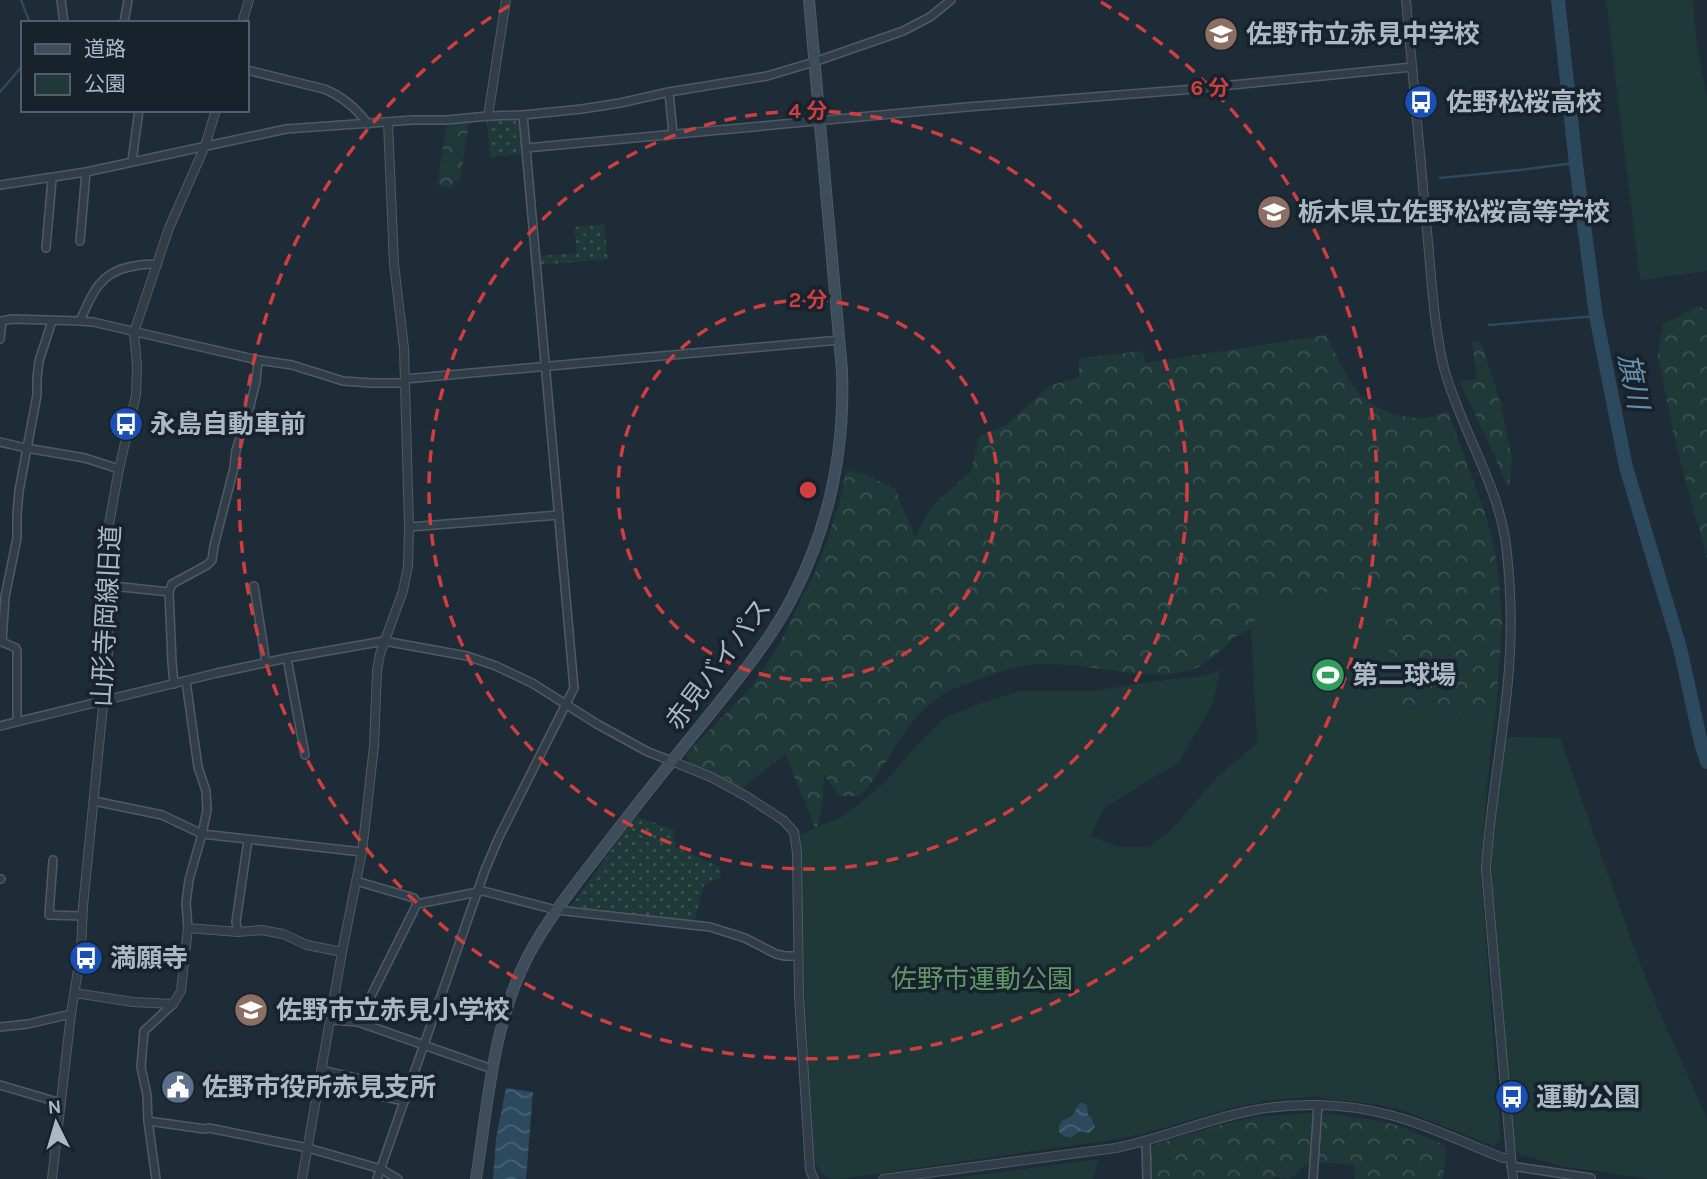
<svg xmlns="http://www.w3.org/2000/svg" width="1707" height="1179" font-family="Karla,'Noto Sans JP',sans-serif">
	<defs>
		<pattern id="grass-dots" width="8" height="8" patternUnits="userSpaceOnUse" patternTransform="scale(1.75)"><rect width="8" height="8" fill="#1f3838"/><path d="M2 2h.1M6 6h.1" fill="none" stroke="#3d5353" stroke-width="1.8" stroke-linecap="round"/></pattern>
		<pattern id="forest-crowns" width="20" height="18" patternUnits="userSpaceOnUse" patternTransform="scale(1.75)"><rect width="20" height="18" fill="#1f3838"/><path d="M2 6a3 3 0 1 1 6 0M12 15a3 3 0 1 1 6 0" fill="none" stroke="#3d5353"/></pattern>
		<pattern id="water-waves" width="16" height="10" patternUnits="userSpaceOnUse" patternTransform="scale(1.75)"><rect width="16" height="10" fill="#2d495e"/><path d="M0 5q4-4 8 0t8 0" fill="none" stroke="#496174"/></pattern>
	</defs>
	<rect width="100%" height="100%" fill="#1d2c37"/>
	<g fill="url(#grass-dots)">
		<polygon points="518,118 522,154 490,157 487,121"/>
		<polygon points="604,224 608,259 540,265 539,256 577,253 574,227"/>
		<polygon points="636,816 674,830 675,847 721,867 720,878 704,885 694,924 568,910"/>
	</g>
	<g fill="url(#forest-crowns)">
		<polygon points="447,123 469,123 460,181 455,181 454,186 450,188 437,185"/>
		<polygon points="1698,306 1707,310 1707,559 1675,441 1658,356 1663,324"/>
		<path d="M1326,335C1336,353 1344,376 1358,392C1374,409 1399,418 1422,418C1430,418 1440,414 1448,411L1486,516L1493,541L1498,570L1502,624L1496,711L1456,714L1396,707L1381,589L1266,598C1262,607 1257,624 1248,630C1244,633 1239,634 1235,637C1224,647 1215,657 1202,665C1165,686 1097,665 1055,664C1026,662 1000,671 973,681C961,686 949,690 939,697C903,720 890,766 860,796H840L824,775C823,793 823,814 816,830L785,754L743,788L688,762L686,754L750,689L779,645L803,595L813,577L827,541L841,497L846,470L865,474L895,489L915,536L932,506L971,471L979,436L1006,425L1049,386L1079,377V358L1143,351L1145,363Z"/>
		<polygon points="1472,341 1479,342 1483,348 1501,405 1512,458 1509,490 1493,453 1459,381 1477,379"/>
		<polygon points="1311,1113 1313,1119 1321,1120 1324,1113 1375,1120 1400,1126 1442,1144 1446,1147 1443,1179 1355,1179 1354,1165 1310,1162 1290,1179 1274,1177 1273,1179 1150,1179 1150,1152 1153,1145 1209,1128 1254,1117"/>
	</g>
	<g fill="#1f3838">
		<polygon points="1606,0 1693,0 1697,47 1707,97 1707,271 1640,280"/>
		<path d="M1381,588L1396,707L1456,714L1496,711L1486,793L1481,877L1501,1140L1494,1146L1405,1111L1368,1103L1325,1099C1317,1095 1307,1097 1298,1098C1234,1101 1182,1126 1120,1139L840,1179C823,1179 818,1172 814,1157L805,998L799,835L844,816L884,783L905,758L943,719L978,704L1019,691H1092L1156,681L1202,676L1221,670L1212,705L1179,762L1104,808L1091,836L1121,847H1148L1171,830L1218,776L1257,743L1251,628L1266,598Z"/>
		<path d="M1504,737L1560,738L1633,945L1657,1006L1707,1118V1179H1651L1561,1166L1519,1154L1515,1149L1492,900C1490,843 1496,793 1504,737Z"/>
		<polygon points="1099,1159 1093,1179 945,1179"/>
	</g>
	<g fill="url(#water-waves)">
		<polygon points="506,1088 533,1092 526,1179 493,1179 496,1139"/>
		<polygon points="1079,1103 1083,1103 1087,1106 1088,1115 1092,1119 1095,1127 1089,1133 1080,1131 1070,1138 1064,1136 1059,1132 1059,1126 1062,1121 1073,1115"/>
	</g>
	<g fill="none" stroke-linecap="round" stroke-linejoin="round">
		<g stroke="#2d495e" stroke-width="2.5">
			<polyline points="21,0 30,23"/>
			<polyline points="0,92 23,65"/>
			<polyline points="1440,178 1520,170 1566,164 1576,164"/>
			<polyline points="1489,325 1596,316"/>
		</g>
		<polyline stroke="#2d495e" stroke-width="14" points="1558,0 1576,164 1596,316 1626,467 1680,648 1701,743 1707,762"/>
		<g stroke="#4e5b66" stroke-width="10">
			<g id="minor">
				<polyline points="61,0 64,23"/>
				<polyline points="124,23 128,0"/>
				<path d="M247,70L324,89C342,96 356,108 368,124"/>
				<polyline points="669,92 673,134"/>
				<polyline points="526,148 967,107 1182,90 1412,67"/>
				<polyline points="132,161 139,110"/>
				<polyline points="0,185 86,172 286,129 413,120 447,120 488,116 523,115 582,109 620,103 669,92 767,76 814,62 903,31 930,17 951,0"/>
				<polyline points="80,241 86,172"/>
				<polyline points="46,248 52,179"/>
				<polyline points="80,321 93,322 258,360 292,365 343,381 372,383 405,383"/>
				<path d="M0,339L2,321L12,319L80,321C91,296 99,273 129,267C139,265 147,263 157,265"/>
				<polyline points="405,379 840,340"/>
				<polyline points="0,442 26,448 85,458 119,469"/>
				<polyline points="409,527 559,515"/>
				<polyline points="103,585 169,592"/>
				<polyline points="254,586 266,663"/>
				<polyline points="0,641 16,648 17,651 17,721"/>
				<polyline points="2,642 5,597 17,538 17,515 19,491 37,395 37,378 39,361 52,321"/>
				<polyline points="287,658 305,755"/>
				<polyline points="186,681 198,767 206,791 207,810 202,834 189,880 186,903 188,928"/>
				<polyline points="174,684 172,662 169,592 172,584 207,565 212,560 214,546 234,468 236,450 249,410 256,381 258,360"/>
				<polyline points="0,726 217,673 287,658 384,641 467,656 496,666 532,683 597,724 648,752 672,761"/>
				<polyline points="94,801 162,815 202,834 362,852"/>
				<polyline points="53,860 49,915 82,916"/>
				<polyline points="0,879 1,879"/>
				<polyline points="356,881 414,898 417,904"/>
				<polyline points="238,932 236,922 248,840"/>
				<polyline points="331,1020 358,1022 492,1069"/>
				<polyline points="358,1022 417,904 483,891 556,910 710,927 745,938 776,954 785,956 798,956"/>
				<polyline points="0,1027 28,1024 71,1014"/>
				<polyline points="322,1070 369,1081 367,1093 404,1101"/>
				<polyline points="0,1085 61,1103"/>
				<polyline points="148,1121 205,1129 209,1128 308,1148 381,1169 398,1179"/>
				<polyline points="1146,1142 1147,1179"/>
				<polyline points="1511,1166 1591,1178"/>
				<polyline points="156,1179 148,1121 147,1095 141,1067 144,1031 173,1004"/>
				<polyline points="377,1179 485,870 499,837 574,688 523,115"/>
				<polyline points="1313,1179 1318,1105"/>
			</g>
		</g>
		<g stroke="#4e5b66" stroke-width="10">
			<g id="tertiary">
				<path d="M1406,0C1413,81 1420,162 1428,242C1432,284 1434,327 1444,368C1461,431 1501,487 1507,553C1511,591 1512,630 1509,669C1504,736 1490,802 1486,869L1513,1179"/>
				<polyline points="242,23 249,0"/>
				<polyline points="488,116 506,0"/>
				<polyline points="672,761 711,777 746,796 783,820 794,832 797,853 799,995 810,1170 814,1179"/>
				<polyline points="75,993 133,1002 173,1004 181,991 188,928 238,932 261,930 283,934 307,945 342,952"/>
				<polyline points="52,1179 71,1014 81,951 83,906 107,666 109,639 103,585 103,557 119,469 136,395 137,366 134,332 169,228 205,146 216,110"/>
				<polyline points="302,1179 342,952 362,852 374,746 377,671 380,654 403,591 408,566 409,527 404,348 394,264 388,122"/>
				<path d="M883,1179L1116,1148C1161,1139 1204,1120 1250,1111C1303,1100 1362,1104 1413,1122C1444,1133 1473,1146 1503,1158H1511"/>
			</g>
		</g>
		<g stroke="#4e5b66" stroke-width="12">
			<path id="secondary" d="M476,1179C488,1104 492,1027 527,958C549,916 580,879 609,841C639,802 670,763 701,725C734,684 769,643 793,596C829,526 845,450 842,371L809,0"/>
		</g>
		<use href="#minor" stroke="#313e48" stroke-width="7"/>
		<use href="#tertiary" stroke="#313e48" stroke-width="8"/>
		<use href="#secondary" stroke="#3e4d5b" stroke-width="10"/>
	</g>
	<g fill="none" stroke="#cf3e40" stroke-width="3.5" stroke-dasharray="12 9">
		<circle cx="808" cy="490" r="190"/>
		<circle cx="808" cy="490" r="379"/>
		<path d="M1101 2A569 569 0 1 1 515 2"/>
	</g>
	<defs>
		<g id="school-disc" transform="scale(1.75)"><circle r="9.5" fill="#8d6e63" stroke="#17222c"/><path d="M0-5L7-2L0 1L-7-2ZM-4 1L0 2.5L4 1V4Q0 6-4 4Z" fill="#fff"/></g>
		<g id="bus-disc" transform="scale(1.75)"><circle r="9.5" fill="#1a4fb4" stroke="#17222c"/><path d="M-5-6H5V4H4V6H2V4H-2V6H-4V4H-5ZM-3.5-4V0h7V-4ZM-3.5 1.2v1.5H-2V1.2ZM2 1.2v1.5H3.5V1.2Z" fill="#fff"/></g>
		<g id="stadium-disc" transform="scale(1.75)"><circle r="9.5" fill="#2e9e5b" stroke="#17222c"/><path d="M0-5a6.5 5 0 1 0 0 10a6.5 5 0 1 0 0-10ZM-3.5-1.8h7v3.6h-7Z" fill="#fff"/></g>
		<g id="civic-disc" transform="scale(1.75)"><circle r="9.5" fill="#5c6f8a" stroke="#17222c"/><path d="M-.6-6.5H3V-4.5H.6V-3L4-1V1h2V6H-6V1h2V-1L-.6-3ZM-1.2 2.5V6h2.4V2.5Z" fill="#fff"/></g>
	</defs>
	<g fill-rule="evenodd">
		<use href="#school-disc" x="1221" y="34"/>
		<use href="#bus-disc" x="1421" y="102"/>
		<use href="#school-disc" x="1274" y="212"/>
		<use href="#bus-disc" x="126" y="424"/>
		<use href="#stadium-disc" x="1328" y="675"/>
		<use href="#bus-disc" x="86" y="958"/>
		<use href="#school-disc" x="251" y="1010"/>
		<use href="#civic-disc" x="178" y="1087"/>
		<use href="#bus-disc" x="1512" y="1097"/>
	</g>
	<g text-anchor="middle" stroke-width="7" stroke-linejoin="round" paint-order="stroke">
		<g font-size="26" font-weight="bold" fill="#aab9c5" stroke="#17222c" text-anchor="start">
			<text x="1246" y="43">佐野市立赤見中学校</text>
			<text x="1446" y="111">佐野松桜高校</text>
			<text x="1298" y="221">栃木県立佐野松桜高等学校</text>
			<text x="150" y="433">永島自動車前</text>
			<text x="1352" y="684">第二球場</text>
			<text x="110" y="967">満願寺</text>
			<text x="276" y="1019">佐野市立赤見小学校</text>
			<text x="202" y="1096">佐野市役所赤見支所</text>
			<text x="1536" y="1106">運動公園</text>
		</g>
		<g font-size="26" fill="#aab9c5" stroke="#17222c">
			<text transform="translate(106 616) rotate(-87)" y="9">山形寺岡線旧道</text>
			<text transform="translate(718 664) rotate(-53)" y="9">赤見バイパス</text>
		</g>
		<g font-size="26" fill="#619765" stroke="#17222c">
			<text x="982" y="988">佐野市運動公園</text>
		</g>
		<g font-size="28" font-style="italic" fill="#688fac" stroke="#17222c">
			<text transform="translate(1634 381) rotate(79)" y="10">旗川</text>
		</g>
	</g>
	<circle cx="808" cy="490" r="10" fill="#cf3e40" stroke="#17222c" stroke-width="3.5"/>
	<g font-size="21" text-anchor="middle" font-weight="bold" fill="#cf3e40" stroke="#17222c" stroke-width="7" stroke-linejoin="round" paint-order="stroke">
		<text x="1210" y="95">6 分</text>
		<text x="808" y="118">4 分</text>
		<text x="808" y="307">2 分</text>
	</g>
	<rect x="21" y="21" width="228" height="91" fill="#17222c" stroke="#525e69" stroke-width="2"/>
	<rect x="35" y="44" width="35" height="10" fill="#3e4d5b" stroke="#525e69" stroke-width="2"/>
	<text x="84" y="56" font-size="21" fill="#aab9c5">道路</text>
	<rect x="35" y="74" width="35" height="21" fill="#1f3838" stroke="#525e69" stroke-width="2"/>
	<text x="84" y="91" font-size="21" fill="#aab9c5">公園</text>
	<g transform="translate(56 1123) rotate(355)" stroke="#17222c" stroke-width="5" paint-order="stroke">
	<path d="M0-5L12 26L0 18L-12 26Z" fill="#aab9c5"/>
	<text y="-10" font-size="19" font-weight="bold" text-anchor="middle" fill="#aab9c5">N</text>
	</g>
</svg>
